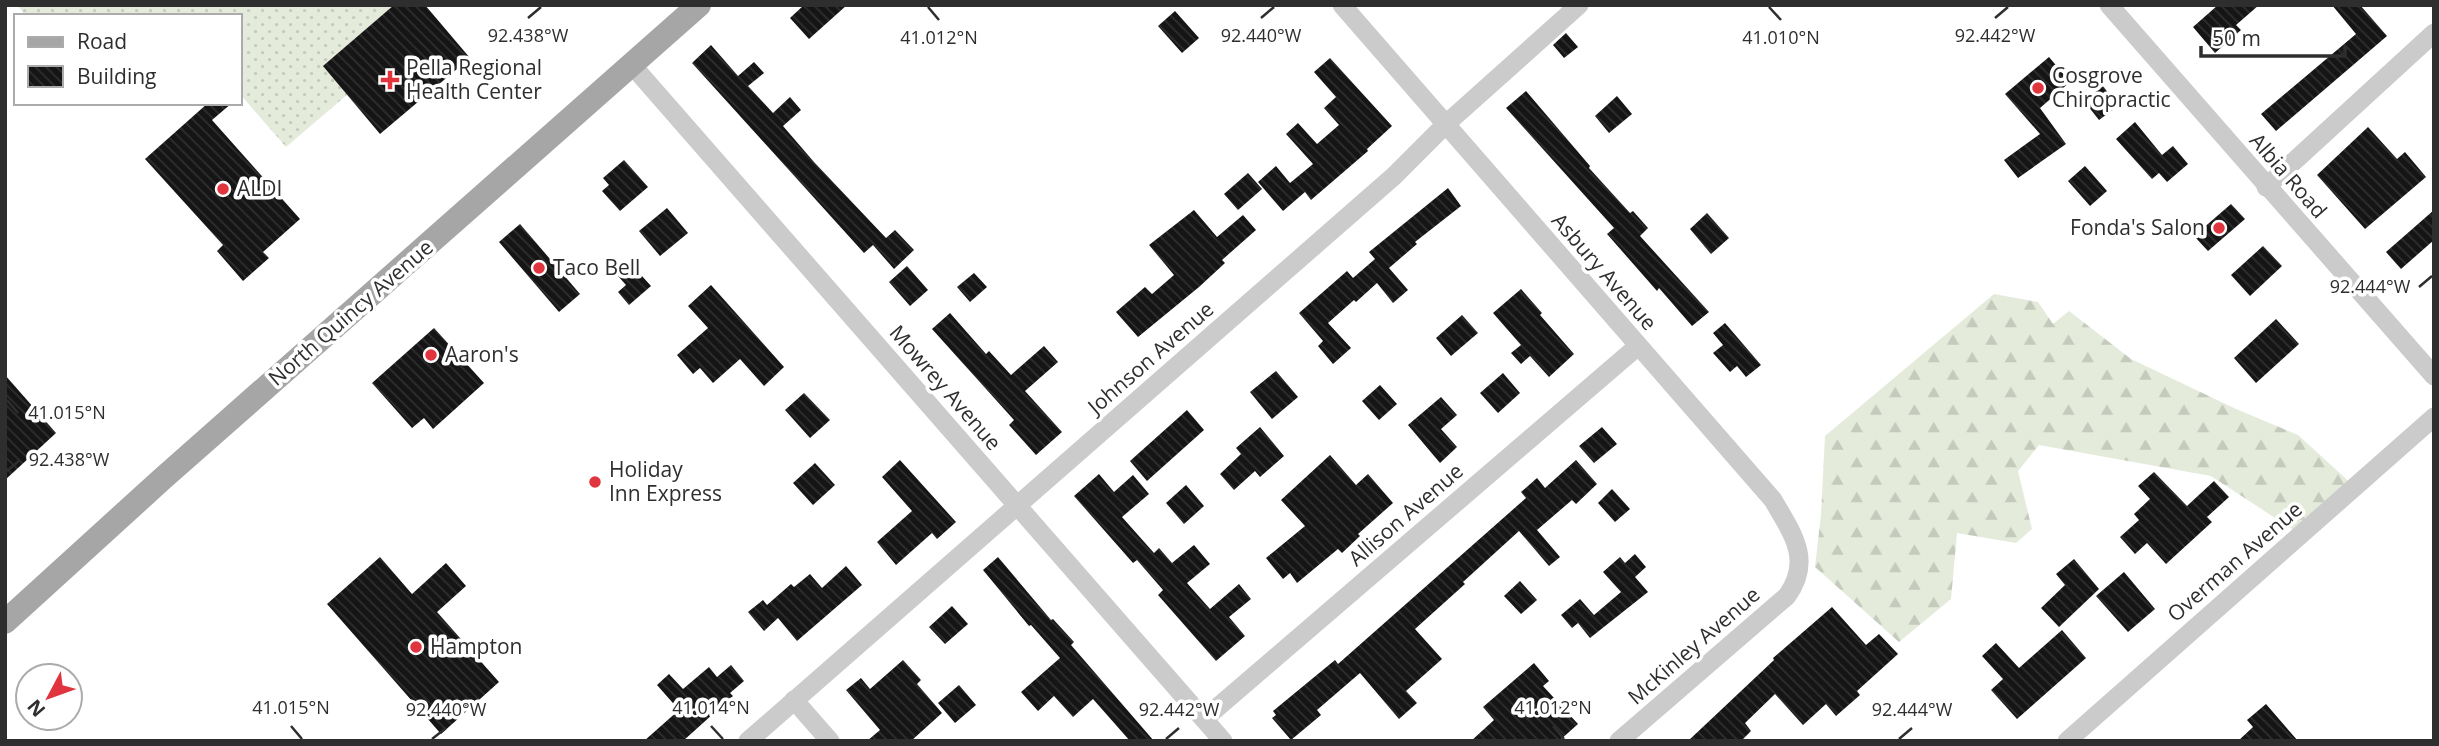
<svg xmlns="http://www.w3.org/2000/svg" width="2439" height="746" font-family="'Open Sans',sans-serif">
	<defs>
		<pattern id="grass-dots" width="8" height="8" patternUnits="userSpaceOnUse" patternTransform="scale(1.75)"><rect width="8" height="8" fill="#e4ebdb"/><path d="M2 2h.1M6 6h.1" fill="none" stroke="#c4cabc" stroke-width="1.8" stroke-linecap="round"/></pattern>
		<pattern id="forest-firs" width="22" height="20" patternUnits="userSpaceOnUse" patternTransform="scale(1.75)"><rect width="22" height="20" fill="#e4ebdb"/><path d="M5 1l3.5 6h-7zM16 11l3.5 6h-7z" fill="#c4cabc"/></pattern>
		<pattern id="building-back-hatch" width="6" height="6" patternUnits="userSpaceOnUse" patternTransform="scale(1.75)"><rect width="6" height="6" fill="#151515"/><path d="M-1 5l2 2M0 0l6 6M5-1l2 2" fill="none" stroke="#2f2f2f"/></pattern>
	</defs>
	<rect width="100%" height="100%" fill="#fff"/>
	<polygon fill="url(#grass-dots)" points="17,5 394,5 324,66 348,94 286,147 240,94 240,16 26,16"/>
	<polygon fill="url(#forest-firs)" points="1994,294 2038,302 2053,324 2069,311 2131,359 2236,409 2298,435 2355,487 2301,535 2211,476 2039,445 2018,471 2032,529 2016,543 1957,533 1951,599 1899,642 1815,567 1821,515 1825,436"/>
	<g fill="url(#building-back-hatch)">
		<polygon points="394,5 425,5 470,58 380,134 323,66"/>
		<polygon points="804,5 847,5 809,39 790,18"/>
		<polygon points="2218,5 2259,5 2236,25 2241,30 2215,53 2193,27"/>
		<polygon points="2332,5 2360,5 2387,36 2276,131 2261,114 2356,34"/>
		<polygon points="1175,11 1199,38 1182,53 1158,26"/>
		<polygon points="1566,33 1578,47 1564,58 1553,45"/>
		<polygon points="711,45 738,76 754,62 764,73 748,86 773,113 790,97 801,110 783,126 814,162 886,238 895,230 914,250 894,269 873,245 864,253 692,63"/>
		<polygon points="2049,57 2070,82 2040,108 2066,144 2018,178 2004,160 2040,134 2005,94"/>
		<polygon points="1330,58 1392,126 1367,149 1368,151 1311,200 1305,192 1283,211 1258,182 1276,166 1290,183 1313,164 1286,134 1298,123 1317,144 1339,125 1324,108 1336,97 1314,72"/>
		<polygon points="2103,86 2118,106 2099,120 2084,101"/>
		<polygon points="1526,91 1590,166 1589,168 1630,213 1633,211 1648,228 1640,236 1709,312 1692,326 1659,288 1657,291 1607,234 1614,228 1506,108"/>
		<polygon points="1617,96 1632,114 1609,133 1595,116"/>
		<polygon points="208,103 232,103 212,120 300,219 263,252 269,258 243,281 217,251 223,245 145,159"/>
		<polygon points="2135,122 2162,155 2173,146 2188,164 2167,182 2159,173 2152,179 2116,139"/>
		<polygon points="2368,127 2397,159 2405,152 2426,177 2365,229 2317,175"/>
		<polygon points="624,160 648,187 620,211 602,191 609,185 603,178"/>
		<polygon points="2085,166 2107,191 2090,206 2068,181"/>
		<polygon points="1248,173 1262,189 1238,210 1224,194"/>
		<polygon points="1448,188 1461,206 1415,242 1417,244 1389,268 1408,290 1393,303 1377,283 1356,302 1354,300 1328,323 1351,348 1333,364 1318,346 1323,341 1299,313 1347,271 1353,278 1375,259 1369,252"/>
		<polygon points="2231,204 2245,219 2208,251 2194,236"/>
		<polygon points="667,208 688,233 660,256 639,231"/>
		<polygon points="1194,210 1217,237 1243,215 1256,230 1222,260 1225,263 1199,287 1138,337 1116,312 1145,287 1152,294 1174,275 1149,245"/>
		<polygon points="2434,210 2434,240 2401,269 2386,252"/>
		<polygon points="1707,213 1729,238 1711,254 1690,229"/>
		<polygon points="520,224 580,294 559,312 499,242"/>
		<polygon points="2263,246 2282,266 2250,296 2231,275"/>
		<polygon points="632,265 651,286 629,305 618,292 626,285 618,276"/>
		<polygon points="907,266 928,290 910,306 889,282"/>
		<polygon points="974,273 987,287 970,302 957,287"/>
		<polygon points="711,285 784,367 764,386 740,359 713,383 700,368 693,374 677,355 708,328 688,306"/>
		<polygon points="1521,289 1542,313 1540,315 1574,354 1549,377 1530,356 1521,364 1511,353 1521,345 1493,313"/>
		<polygon points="950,313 986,354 989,351 1011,375 1044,346 1058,362 1025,391 1062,432 1036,455 1009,425 1014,420 932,329"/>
		<polygon points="1462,315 1478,333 1451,356 1436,338"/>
		<polygon points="2276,319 2299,344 2256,383 2234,358"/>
		<polygon points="1725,323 1761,365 1746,377 1737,366 1730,372 1713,353 1723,345 1713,333"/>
		<polygon points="434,328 484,383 433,429 424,418 412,428 372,383"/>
		<polygon points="1276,371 1298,397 1272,419 1250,392"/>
		<polygon points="1503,373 1520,393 1498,413 1480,393"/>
		<polygon points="5,375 56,433 5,480"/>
		<polygon points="1380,385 1397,404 1379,420 1362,401"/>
		<polygon points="804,393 830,420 810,438 785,410"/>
		<polygon points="1441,397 1457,415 1441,429 1457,447 1440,463 1408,425"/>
		<polygon points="1187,410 1204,430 1147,481 1130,461"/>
		<polygon points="1260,427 1284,456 1260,477 1255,471 1234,490 1220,474 1241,454 1236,448"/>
		<polygon points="1602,427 1617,444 1594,463 1579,446"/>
		<polygon points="1330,455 1356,485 1368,474 1393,503 1358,534 1360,536 1342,553 1338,549 1297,583 1290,573 1283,579 1266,558 1305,526 1281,500"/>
		<polygon points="900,460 956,522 937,539 932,533 896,565 877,542 912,511 882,477"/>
		<polygon points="1576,460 1597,484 1576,504 1572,500 1537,530 1560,557 1549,566 1519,531 1463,582 1465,584 1415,629 1442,659 1406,691 1417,703 1399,719 1360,673 1317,710 1321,715 1291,740 1272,718 1276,715 1273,711 1335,660 1338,664 1526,498 1521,492 1537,478 1545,488"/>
		<polygon points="815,463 835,485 813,505 793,483"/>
		<polygon points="2154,472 2187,506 2214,481 2229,497 2207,517 2212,522 2166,564 2147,543 2135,554 2120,537 2139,520 2134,514 2150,499 2138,486"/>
		<polygon points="1099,474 1114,492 1133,475 1149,494 1122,517 1154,553 1159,548 1172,563 1194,545 1210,564 1187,583 1210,609 1239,584 1251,599 1229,617 1245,636 1216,661 1158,595 1163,590 1137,560 1133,563 1074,496"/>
		<polygon points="1186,485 1204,506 1184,524 1166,503"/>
		<polygon points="1612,489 1630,509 1615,522 1598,503"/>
		<polygon points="1635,554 1646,567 1635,577 1648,592 1590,638 1578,623 1572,628 1561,615 1580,599 1594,615 1621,592 1603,572 1620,557 1625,563"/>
		<polygon points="380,557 412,594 446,563 466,586 437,612 499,682 441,734 327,604"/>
		<polygon points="998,557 1051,620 1053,619 1074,642 1071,645 1154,741 1130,741 1093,699 1073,717 1054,696 1038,711 1021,692 1060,658 1031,625 1029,626 983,570"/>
		<polygon points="2074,559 2099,589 2059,627 2041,608 2065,585 2056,574"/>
		<polygon points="846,566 862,585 797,641 778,618 764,631 748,612 763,600 767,605 791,584 794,587 810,574 822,588"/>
		<polygon points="2124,572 2155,609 2128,632 2096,596"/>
		<polygon points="1520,581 1537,600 1521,614 1504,596"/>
		<polygon points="952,606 968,624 945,644 929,627"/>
		<polygon points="1832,607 1866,645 1879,634 1898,654 1857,691 1860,695 1836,716 1826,704 1803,725 1775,694 1745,723 1751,731 1741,741 1688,741 1774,660 1773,658"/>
		<polygon points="2062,630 2086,658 2017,719 1991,690 2003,679 1982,656 1996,643 2019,668"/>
		<polygon points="903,660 921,680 917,684 942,713 911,741 867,741 880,730 846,690 861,678 870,689"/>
		<polygon points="1534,663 1549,681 1543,686 1578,724 1559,741 1471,741 1494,720 1483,707"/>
		<polygon points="731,665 744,681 730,693 733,696 683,741 644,741 679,710 657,685 669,674 683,689 709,667 717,677"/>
		<polygon points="959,685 976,705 955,723 938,703"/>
		<polygon points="2266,704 2298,741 2238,741 2253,727 2247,720"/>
	</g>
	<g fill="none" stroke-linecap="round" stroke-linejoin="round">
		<g stroke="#cbcbcb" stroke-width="19">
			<path d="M1342,5L1773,500C1792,533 1813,560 1787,596L1619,741"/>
			<polyline points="2109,5 2434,376"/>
			<polyline points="632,65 1223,741"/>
			<polyline points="2266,187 2434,33"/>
			<polyline points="794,700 830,741"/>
			<polyline points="1204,719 1638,346"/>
			<polyline points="748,741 1394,176 1446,124 1579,5"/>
			<polyline points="2067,741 2434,417"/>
		</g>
		<polyline stroke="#a6a6a6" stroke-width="24" points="5,622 161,480 699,5"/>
	</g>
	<path fill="none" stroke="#2e2e2e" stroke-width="2.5" d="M928,7L939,20M1769,7L1781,20M528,18L541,7M1261,18L1274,7M1995,18L2008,7M2419,287L2432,276M7,400L18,413M7,471L20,460M291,726L302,739M711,726L723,739M1553,726L1564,739M432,739L446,728M1166,739L1179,728M1899,739L1912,728"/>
	<g fill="#e0343f" stroke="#fff" stroke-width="2.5">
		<path d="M386.5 69.5h7v7h7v7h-7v7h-7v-7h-7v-7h7z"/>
		<circle cx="2038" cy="88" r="7"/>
		<circle cx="223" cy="189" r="7"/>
		<circle cx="2219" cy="228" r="7"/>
		<circle cx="539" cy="268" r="7"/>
		<circle cx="431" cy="355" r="7"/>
		<circle cx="595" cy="482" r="7"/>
		<circle cx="416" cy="647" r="7"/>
	</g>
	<g text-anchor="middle" stroke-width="7" stroke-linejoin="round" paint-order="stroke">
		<g font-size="21" fill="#2e2e2e" stroke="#fff" text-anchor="start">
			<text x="406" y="75">Pella Regional<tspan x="406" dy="24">Health Center</tspan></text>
			<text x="2052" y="83">Cosgrove<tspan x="2052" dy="24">Chiropractic</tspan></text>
			<text x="237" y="196">ALDI</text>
			<text x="2205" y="235" text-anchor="end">Fonda's Salon</text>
			<text x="553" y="275">Taco Bell</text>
			<text x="445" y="362">Aaron's</text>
			<text x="609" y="477">Holiday<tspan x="609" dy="24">Inn Express</tspan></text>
			<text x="430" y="654">Hampton</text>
		</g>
		<g font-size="21" fill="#2e2e2e" stroke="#fff">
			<text transform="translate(2288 176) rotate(49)" y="7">Albia Road</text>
			<text transform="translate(1604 272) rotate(49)" y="7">Asbury Avenue</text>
			<text transform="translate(351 313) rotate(-41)" y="7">North Quincy Avenue</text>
			<text transform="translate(1151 358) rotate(-41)" y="7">Johnson Avenue</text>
			<text transform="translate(945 388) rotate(49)" y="7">Mowrey Avenue</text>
			<text transform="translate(1406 515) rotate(-41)" y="7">Allison Avenue</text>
			<text transform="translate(2235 562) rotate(-41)" y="7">Overman Avenue</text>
			<text transform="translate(1694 646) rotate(-41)" y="7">McKinley Avenue</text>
		</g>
	</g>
	<g font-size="18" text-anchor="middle" fill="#2e2e2e" stroke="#fff" stroke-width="7" stroke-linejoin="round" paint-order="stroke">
		<text x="528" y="42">92.438°W</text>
		<text x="1261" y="42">92.440°W</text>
		<text x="1995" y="42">92.442°W</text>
		<text x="939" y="44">41.012°N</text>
		<text x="1781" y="44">41.010°N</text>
		<text x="2370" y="293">92.444°W</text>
		<text x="67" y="419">41.015°N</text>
		<text x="69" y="466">92.438°W</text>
		<text x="291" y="714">41.015°N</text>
		<text x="711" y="714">41.014°N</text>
		<text x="1553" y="714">41.012°N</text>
		<text x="446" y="716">92.440°W</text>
		<text x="1179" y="716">92.442°W</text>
		<text x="1912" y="716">92.444°W</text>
	</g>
	<rect width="2439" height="746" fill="none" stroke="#2e2e2e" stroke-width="14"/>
	<rect x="14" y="14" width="228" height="91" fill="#ffffff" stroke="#ababab" stroke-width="2"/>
	<rect x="28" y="37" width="35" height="10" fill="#a6a6a6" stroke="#ababab" stroke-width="2"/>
	<text x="77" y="49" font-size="21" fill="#2e2e2e">Road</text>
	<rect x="28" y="66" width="35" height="21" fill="url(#building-back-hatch)" stroke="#ababab" stroke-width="2"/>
	<text x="77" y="84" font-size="21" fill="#2e2e2e">Building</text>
	<g transform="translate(49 697) rotate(229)"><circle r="33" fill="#ffffff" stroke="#ababab" stroke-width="2"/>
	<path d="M0-5L12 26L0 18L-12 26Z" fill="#e0343f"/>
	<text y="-10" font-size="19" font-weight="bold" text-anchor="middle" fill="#2e2e2e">N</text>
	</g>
	<path d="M2201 46v10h144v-10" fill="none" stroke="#2e2e2e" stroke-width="3.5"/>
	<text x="2212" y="46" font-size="21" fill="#2e2e2e" stroke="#ffffff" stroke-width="5" paint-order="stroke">50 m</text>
</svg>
